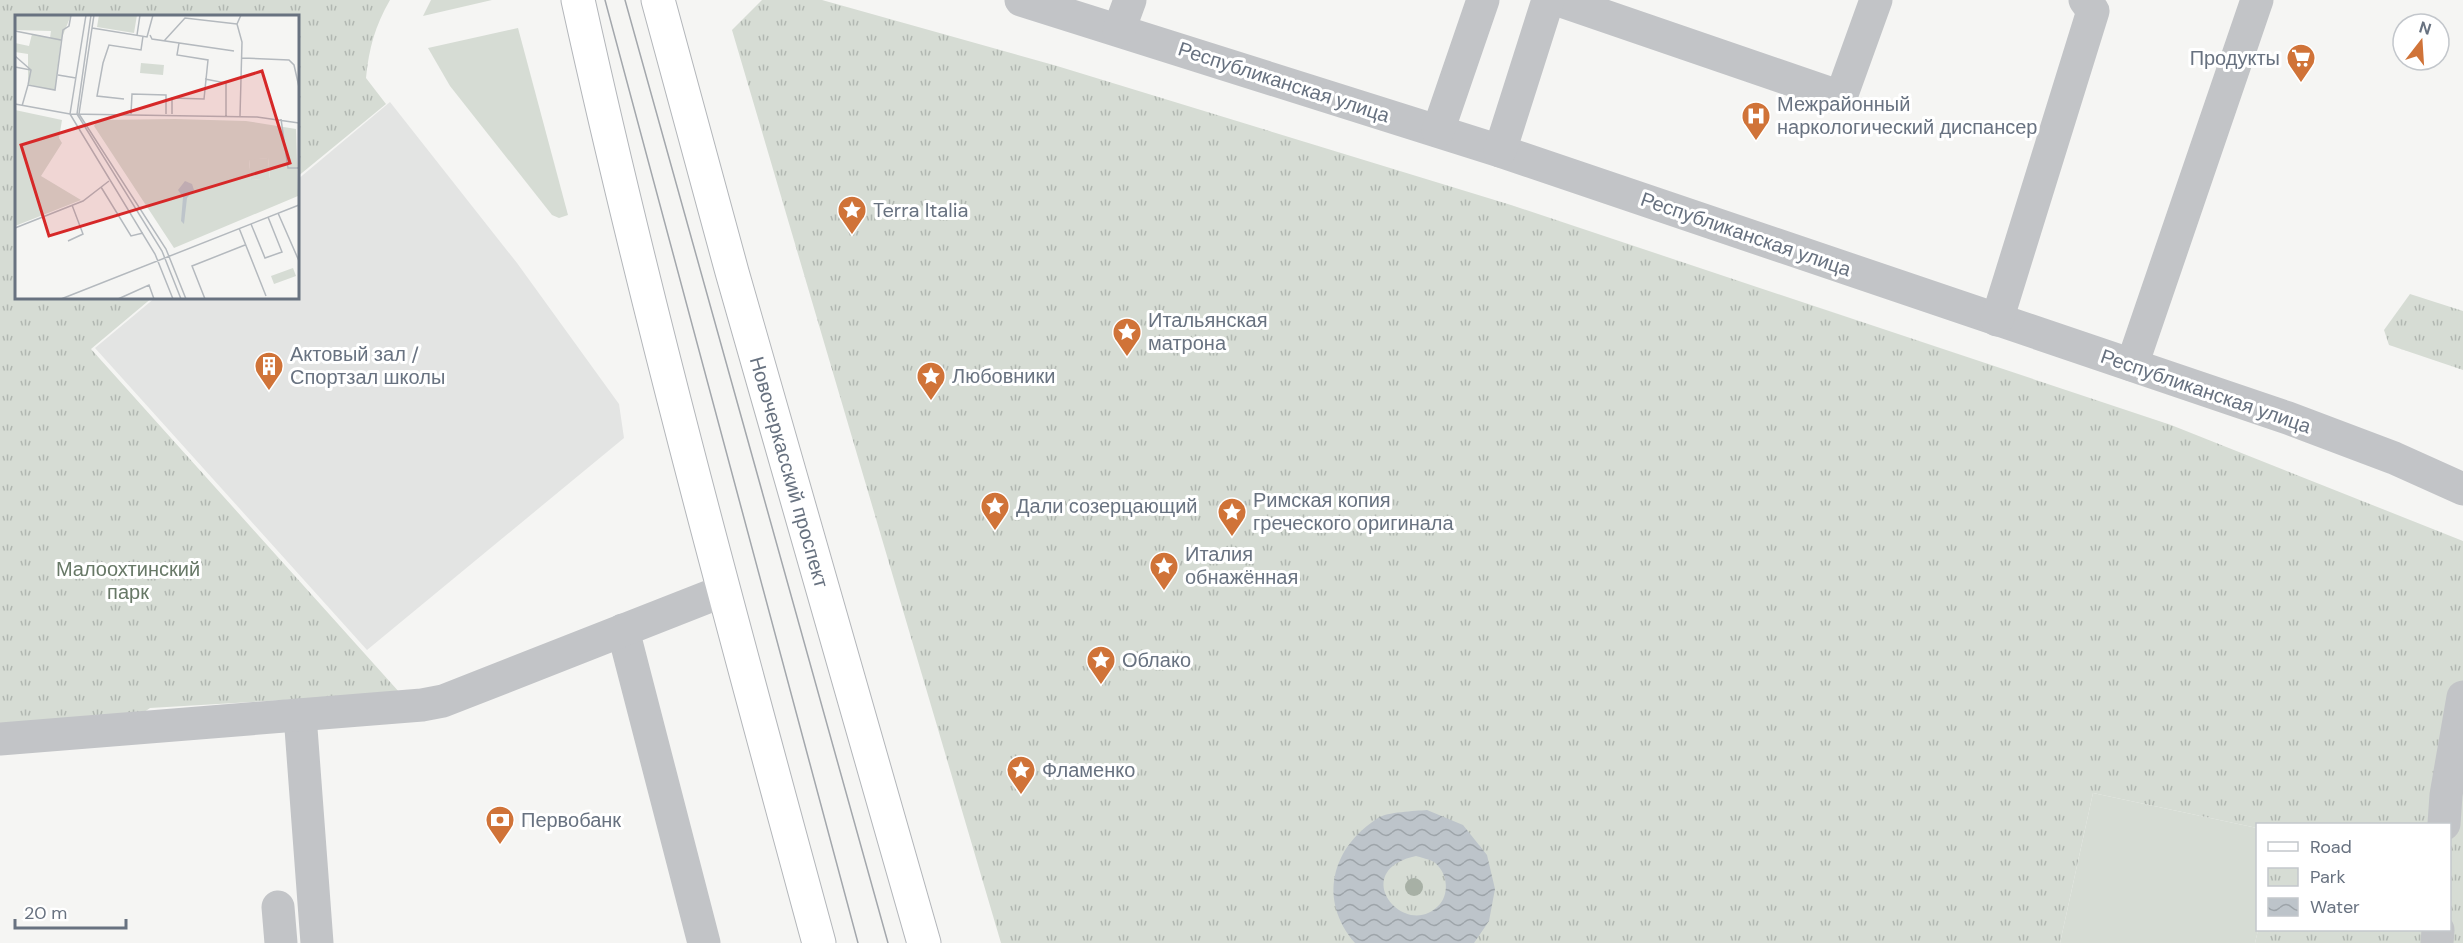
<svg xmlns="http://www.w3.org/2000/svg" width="2463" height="943" font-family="'DM Sans',sans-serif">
	<defs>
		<pattern id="park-tufts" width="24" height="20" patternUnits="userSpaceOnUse" patternTransform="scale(1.5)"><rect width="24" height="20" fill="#d6dcd4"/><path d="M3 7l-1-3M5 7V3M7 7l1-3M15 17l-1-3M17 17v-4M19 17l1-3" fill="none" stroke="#b1b7b1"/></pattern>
		<pattern id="water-waves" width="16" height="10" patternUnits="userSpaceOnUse" patternTransform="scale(1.5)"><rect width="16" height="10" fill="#bdc4ca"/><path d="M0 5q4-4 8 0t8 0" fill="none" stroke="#9da4a9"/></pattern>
	</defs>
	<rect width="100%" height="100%" fill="#f5f5f3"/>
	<polygon fill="#e3e4e3" points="390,102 517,263 619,404 624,438 367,650 95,348 156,297 297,297 297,180"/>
	<g fill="#d6dcd4">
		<polygon points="431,0 492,0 423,16"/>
		<polygon points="518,28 568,215 559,218 552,215 450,86 428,48"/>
		<polygon points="2093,793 2257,828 2258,930 2255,943 2060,943"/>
	</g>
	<g fill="url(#park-tufts)">
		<path d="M0,0H390C375,26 369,48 366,78L386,104L297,177V16H16V297H153L91,349L400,693L150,708L140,715L0,726Z"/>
		<polygon points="762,0 822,0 1057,66 1511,205 2171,425 2463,541 2463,943 2255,943 2258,930 2450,930 2450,824 2258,824 2257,828 2093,793 2060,943 1001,943 732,30"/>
		<polygon points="2410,294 2463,311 2463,370 2389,345 2384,330"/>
	</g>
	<path fill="url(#water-waves)" fill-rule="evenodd" d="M1427,810L1463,825L1487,855L1495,889L1489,921L1474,943H1355C1318,900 1331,848 1378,818C1387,812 1415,811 1427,810ZM1416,856C1422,858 1429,859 1434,862C1447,872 1450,892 1440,904C1406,943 1346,871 1416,856Z"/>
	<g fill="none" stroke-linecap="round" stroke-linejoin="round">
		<g stroke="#b3b6ba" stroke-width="35">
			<g id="major">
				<path d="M578,0C648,317 734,630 819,943"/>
				<path id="s1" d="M658,0L732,272L924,943"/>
			</g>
		</g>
		<g stroke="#c2c4c7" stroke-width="33">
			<polyline points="1021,0 1500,151 2288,418 2394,458 2463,489"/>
			<polyline points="1558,0 1841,97 1876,0"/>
			<polyline points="1119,30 1130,0"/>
			<polyline points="1438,131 1483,0"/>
			<polyline points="1500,151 1548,0"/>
			<polyline points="1997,320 2093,11 2085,0"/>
			<polyline points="2132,365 2257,0"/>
			<polyline points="623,630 704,943"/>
			<polyline points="300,715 317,943"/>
			<polyline points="0,739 422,705 443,701 723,591"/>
			<polyline points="2444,824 2446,795 2463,697"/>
			<polyline points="278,907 281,943"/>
			<polyline points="2437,943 2438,930"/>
		</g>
		<use href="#major" stroke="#fff" stroke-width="33"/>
		<g stroke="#a3a7ac" stroke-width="1.5">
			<polyline points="605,0 858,943"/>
			<polyline points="625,0 888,943"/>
		</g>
	</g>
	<circle fill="#a7b0a5" cx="1414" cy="887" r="9"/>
	<defs>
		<g id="supermarket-pin" transform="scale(1.5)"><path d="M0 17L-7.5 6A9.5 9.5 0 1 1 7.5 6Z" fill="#d07338" stroke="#fff"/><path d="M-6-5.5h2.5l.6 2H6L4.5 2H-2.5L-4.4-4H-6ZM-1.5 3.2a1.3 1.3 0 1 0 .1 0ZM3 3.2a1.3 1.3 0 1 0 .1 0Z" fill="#fff"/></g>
		<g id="hospital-pin" transform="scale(1.5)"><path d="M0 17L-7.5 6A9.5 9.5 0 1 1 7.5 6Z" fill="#d07338" stroke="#fff"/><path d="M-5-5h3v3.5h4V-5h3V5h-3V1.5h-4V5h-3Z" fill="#fff"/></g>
		<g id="sight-pin" transform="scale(1.5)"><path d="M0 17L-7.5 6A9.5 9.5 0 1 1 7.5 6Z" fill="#d07338" stroke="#fff"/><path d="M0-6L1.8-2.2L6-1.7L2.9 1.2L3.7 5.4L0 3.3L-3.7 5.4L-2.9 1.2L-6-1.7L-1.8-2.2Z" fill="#fff"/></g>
		<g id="building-pin" transform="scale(1.5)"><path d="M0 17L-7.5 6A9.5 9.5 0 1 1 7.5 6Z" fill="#d07338" stroke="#fff"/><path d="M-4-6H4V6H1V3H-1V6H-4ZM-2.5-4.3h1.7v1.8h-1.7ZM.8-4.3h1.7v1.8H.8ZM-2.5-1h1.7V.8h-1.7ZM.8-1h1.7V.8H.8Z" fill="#fff"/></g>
		<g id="bank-pin" transform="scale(1.5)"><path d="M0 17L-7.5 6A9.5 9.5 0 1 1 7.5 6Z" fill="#d07338" stroke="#fff"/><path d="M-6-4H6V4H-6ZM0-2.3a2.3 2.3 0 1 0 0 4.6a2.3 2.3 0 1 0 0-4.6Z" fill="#fff"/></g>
	</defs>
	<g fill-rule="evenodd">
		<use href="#supermarket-pin" x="2301" y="58"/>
		<use href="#hospital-pin" x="1756" y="116"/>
		<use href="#sight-pin" x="852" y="210"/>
		<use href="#sight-pin" x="1127" y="332"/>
		<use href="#building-pin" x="269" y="366"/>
		<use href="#sight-pin" x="931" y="376"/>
		<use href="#sight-pin" x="995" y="506"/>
		<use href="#sight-pin" x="1232" y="512"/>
		<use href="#sight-pin" x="1164" y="566"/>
		<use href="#sight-pin" x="1101" y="660"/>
		<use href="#sight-pin" x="1021" y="770"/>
		<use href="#bank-pin" x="500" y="820"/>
	</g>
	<g text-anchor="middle" stroke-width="6" stroke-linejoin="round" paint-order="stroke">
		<g font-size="20" fill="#687280" stroke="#fff" text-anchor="start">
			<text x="2280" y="65" text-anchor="end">Продукты</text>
			<text x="1777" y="111">Межрайонный<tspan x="1777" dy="23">наркологический диспансер</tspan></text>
			<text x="873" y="217">Terra Italia</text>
			<text x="1148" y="327">Итальянская<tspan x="1148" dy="23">матрона</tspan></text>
			<text x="290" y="361">Актовый зал /<tspan x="290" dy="23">Спортзал школы</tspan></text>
			<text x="952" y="383">Любовники</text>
			<text x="1253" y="507">Римская копия<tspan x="1253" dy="23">греческого оригинала</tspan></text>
			<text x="1016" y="513">Дали созерцающий</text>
			<text x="1185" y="561">Италия<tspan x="1185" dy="23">обнажённая</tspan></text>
			<text x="1122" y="667">Облако</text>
			<text x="1042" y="777">Фламенко</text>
			<text x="521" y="827">Первобанк</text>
		</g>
		<g font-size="20" fill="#687280" stroke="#fff">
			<text transform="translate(1284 82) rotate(18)" y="7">Республиканская улица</text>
			<text transform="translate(1746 234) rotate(19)" y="7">Республиканская улица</text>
			<text transform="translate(2206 391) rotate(19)" y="7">Республиканская улица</text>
			<text dy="7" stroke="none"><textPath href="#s1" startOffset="490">Новочеркасский проспект</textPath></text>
		</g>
		<g font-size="20" fill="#677866" stroke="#fff">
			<text x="128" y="576">Малоохтинский<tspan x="128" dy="23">парк</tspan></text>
		</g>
	</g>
	<g transform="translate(15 15)">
		<rect width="284" height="284" fill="#f5f5f3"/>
		<path d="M17,19L46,25L40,75L13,70V39L0,37V28L14,31ZM126,48L149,50L148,60L125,58ZM253,143L255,164L236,165L234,144ZM278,253L281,261L259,269L256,261Z" fill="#d6dcd4"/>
		<path d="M0,0H56L46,25L35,23L36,16L0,15ZM84,0H122L119,18L82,12ZM0,95L47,105L44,123L47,128L26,161L66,185L0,211ZM160,104L231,106L281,114L283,181L159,233L79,111L82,105ZM253,143L255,163L236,165L234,145Z" fill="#d6dcd4" fill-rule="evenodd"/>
		<path d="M170,166L177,169L179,175L172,183L169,209L166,206L168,182L163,175Z" fill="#bdc4ca"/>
		<path fill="none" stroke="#b4b9be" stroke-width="1.5" d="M71,0L55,99L140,239L158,284M76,0L62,99L147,236L166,284M79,0L64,99L151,234L171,284M77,13L132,22L138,0M0,16L46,25M122,20L125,0M135,20L137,24L219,36M149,26L170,3L222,9M0,41L16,55M227,43L274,45L279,50L284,72M0,52L16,55L13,70M43,60L61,63M190,64L211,68V101M109,84L82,81L88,48L94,30L126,35L128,21M0,89L55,99L242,102L284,108M7,91L13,70L40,75L48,15L54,11L56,0M116,99L117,79L151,80V99M157,99V83L189,84L193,45L162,40L164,28M225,101L227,27L222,9L226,0M266,104L273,153H284M86,172L116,221L128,218M263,198L284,246M236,209L250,243L267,237L253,202M0,213L68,186L94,166M224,213L251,281M53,226L68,219L57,190M46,284L284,190M103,284L134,270L139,284M190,284L177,251L230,230"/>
		<path fill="#d62828" fill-opacity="0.15" stroke="#d62828" stroke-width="3" d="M247,56L275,148L34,221L6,130Z"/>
		<rect width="284" height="284" fill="none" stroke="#687280" stroke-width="3"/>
	</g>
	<rect x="2256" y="823" width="195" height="108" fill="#ffffff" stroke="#c3c7cc" stroke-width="1.5"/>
	<rect x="2268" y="842" width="30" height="9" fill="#ffffff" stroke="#c3c7cc" stroke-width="1.5"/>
	<text x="2310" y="853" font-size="18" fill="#687280">Road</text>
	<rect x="2268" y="868" width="30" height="18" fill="url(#park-tufts)" stroke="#c3c7cc" stroke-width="1.5"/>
	<text x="2310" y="883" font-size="18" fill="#687280">Park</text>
	<rect x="2268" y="898" width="30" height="18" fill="url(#water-waves)" stroke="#c3c7cc" stroke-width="1.5"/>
	<text x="2310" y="913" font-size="18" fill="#687280">Water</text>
	<g transform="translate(2421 42) rotate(17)"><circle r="28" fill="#ffffff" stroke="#c3c7cc" stroke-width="1.5"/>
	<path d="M0-4.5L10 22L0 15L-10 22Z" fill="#d07338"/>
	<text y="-9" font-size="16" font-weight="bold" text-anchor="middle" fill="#687280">N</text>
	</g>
	<path d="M15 919v9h111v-9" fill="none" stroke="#687280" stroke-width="3"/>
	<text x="24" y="919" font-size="18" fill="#687280" stroke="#ffffff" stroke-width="4.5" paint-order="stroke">20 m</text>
</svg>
